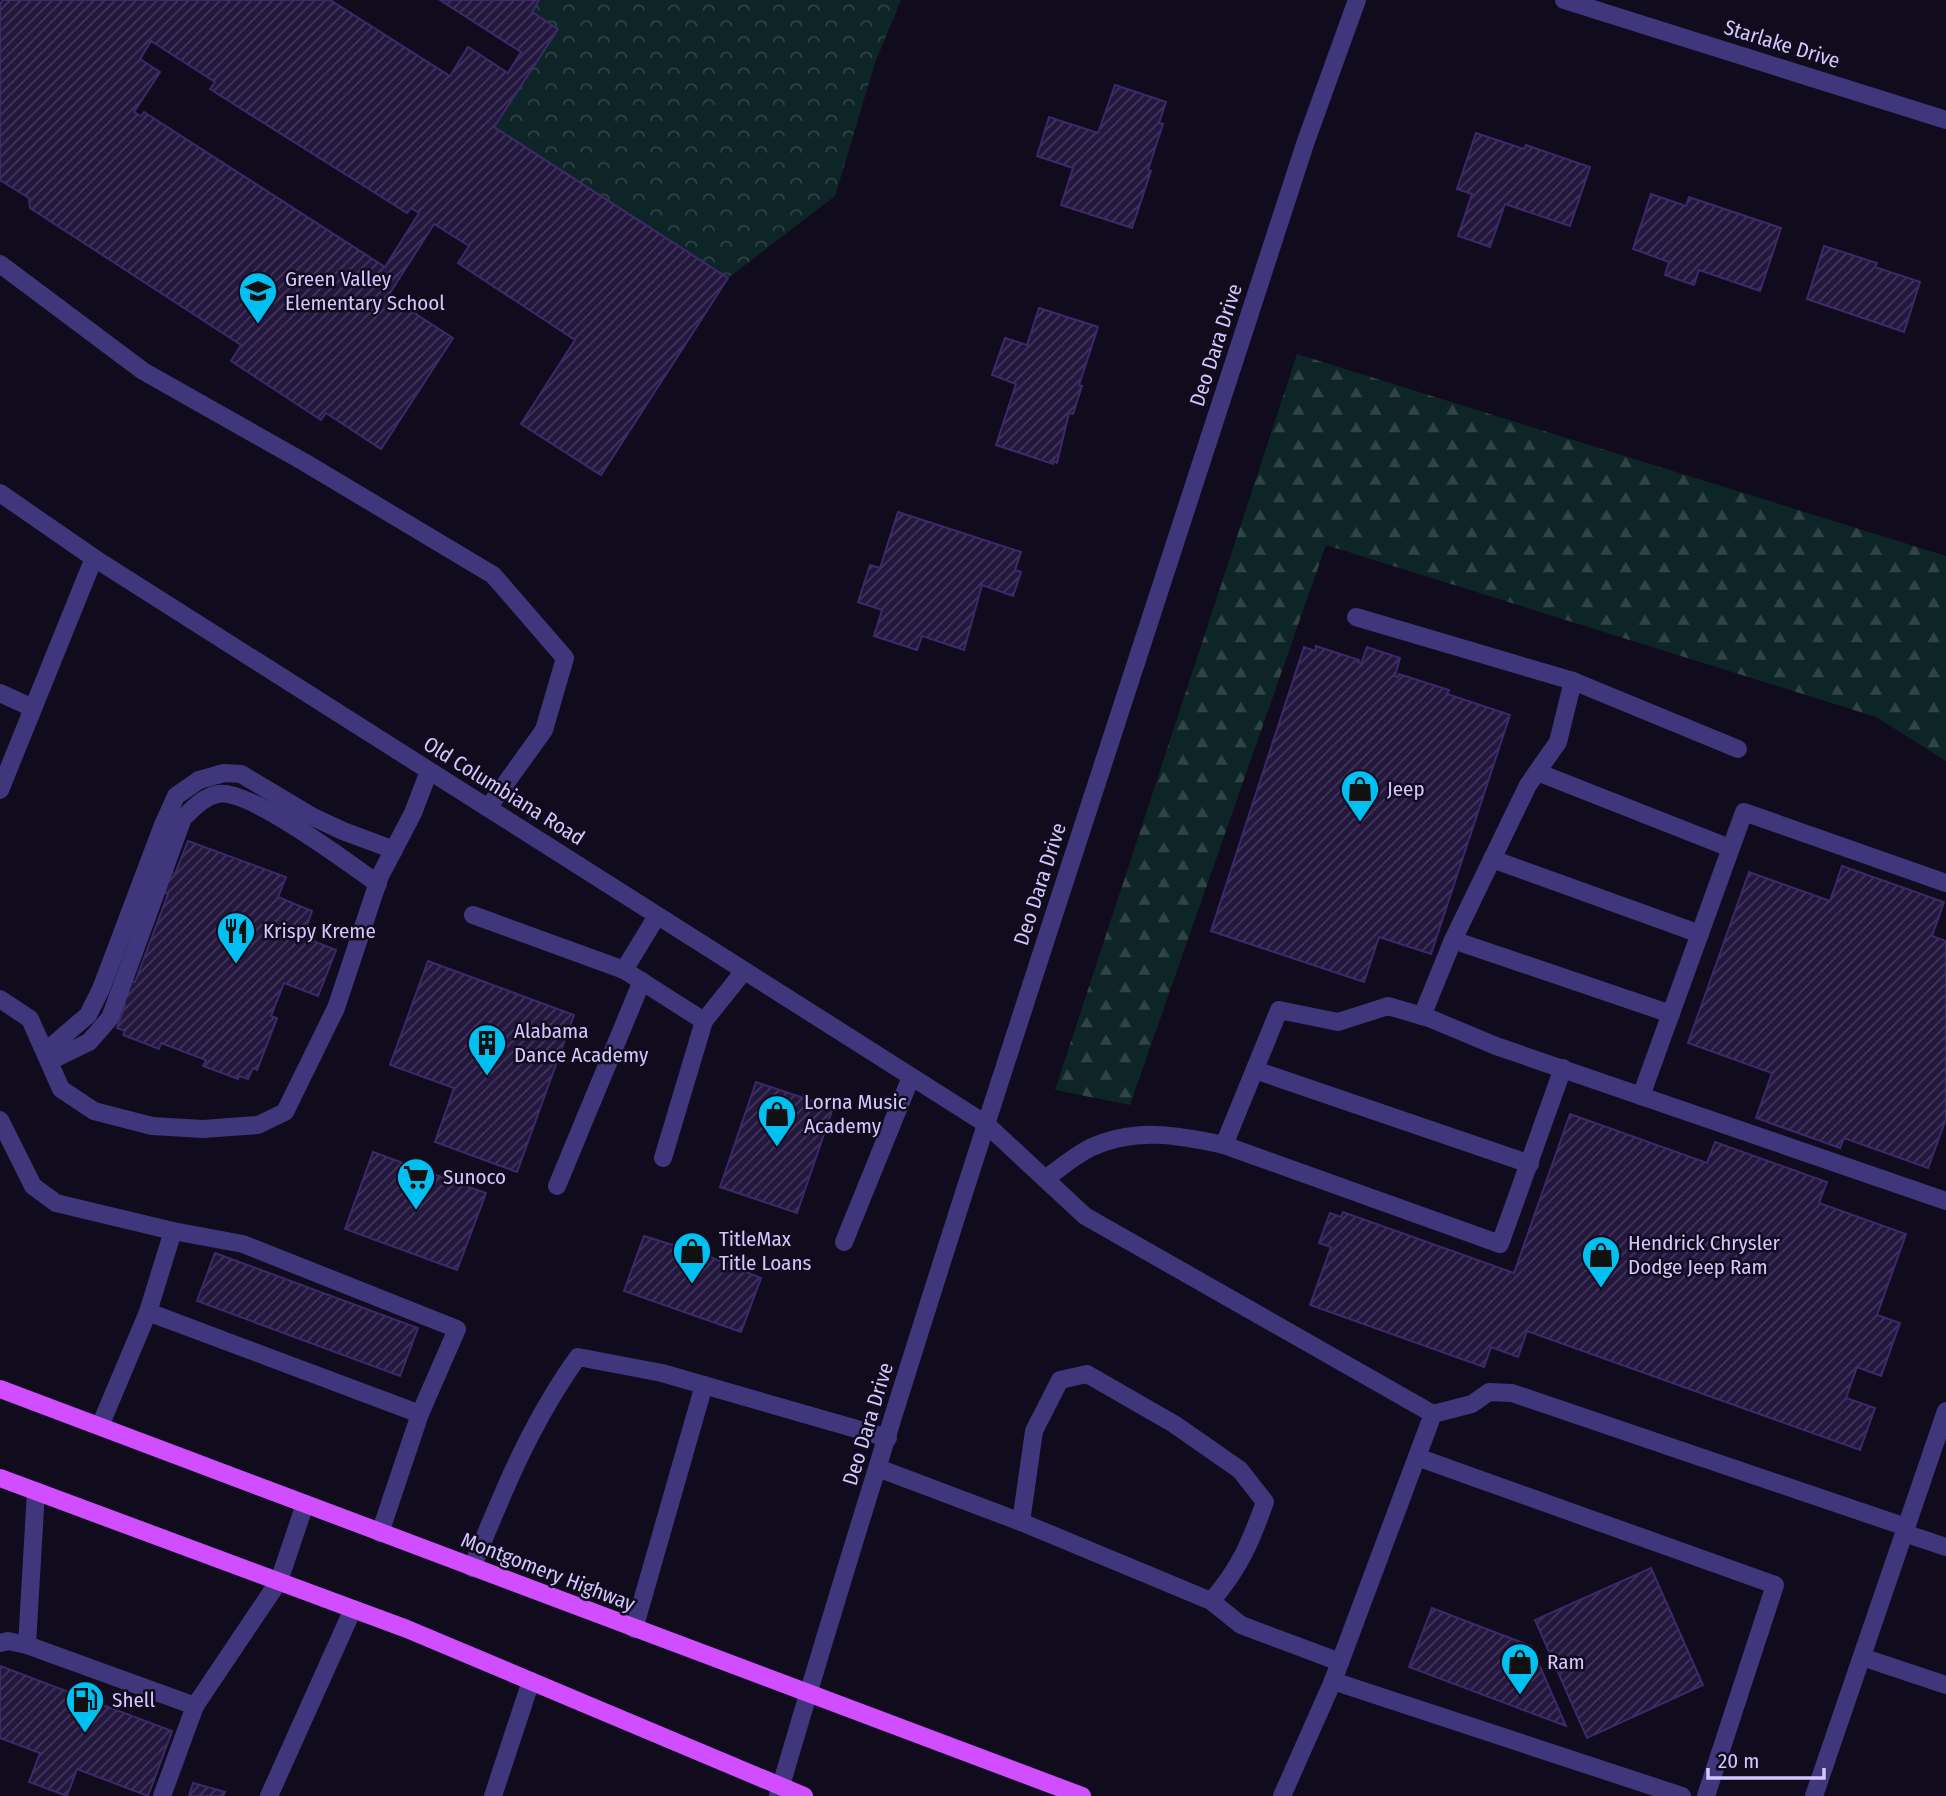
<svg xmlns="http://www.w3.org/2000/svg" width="1946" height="1796" font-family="'Fira Sans Condensed',sans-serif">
	<defs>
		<pattern id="forest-firs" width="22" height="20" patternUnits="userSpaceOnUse" patternTransform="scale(1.75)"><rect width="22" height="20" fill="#0e2527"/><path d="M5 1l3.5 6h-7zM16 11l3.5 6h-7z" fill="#304347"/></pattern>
		<pattern id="park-crowns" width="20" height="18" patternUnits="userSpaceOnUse" patternTransform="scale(1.75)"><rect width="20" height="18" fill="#0e2527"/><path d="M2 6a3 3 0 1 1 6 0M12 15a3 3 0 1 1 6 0" fill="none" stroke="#304347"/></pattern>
		<pattern id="building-hatch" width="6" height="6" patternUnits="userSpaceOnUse" patternTransform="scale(1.75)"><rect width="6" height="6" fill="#23173e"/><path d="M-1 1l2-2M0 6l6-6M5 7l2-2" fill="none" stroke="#42375b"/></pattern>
	</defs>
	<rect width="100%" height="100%" fill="#100b1d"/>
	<polygon fill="url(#forest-firs)" points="1297,354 1946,556 1946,761 1876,717 1326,545 1130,1105 1055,1090"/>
	<polygon fill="url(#park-crowns)" points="539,0 901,0 875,63 835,196 728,278 494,127 558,29 532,12"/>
	<g fill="url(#building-hatch)" stroke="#3d296a" stroke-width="2" fill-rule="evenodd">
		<path d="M3,0H330L450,76L468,47L508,73L521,52L440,0H539L532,12L558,29L494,127L728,278L601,475L521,424L575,340L458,263L469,246L434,224L388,296L453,338L381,449L326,413L321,420L231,361L241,345L30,208L29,198L0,180V4ZM151,41L215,82L210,89L407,213L411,208L419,213L385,267L144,112L141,116L134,112L160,72L140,59Z"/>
		<polygon points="1115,85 1166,102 1159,123 1163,124 1148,170 1151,171 1132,228 1061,205 1073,168 1037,156 1049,117 1098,133"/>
		<polygon points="1476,133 1524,149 1526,145 1590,167 1570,226 1505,204 1490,247 1458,236 1472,194 1457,189"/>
		<polygon points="1651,194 1686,206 1689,197 1781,228 1760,291 1699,270 1694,285 1665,275 1669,262 1633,249"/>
		<polygon points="1824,246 1877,263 1875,267 1920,282 1904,332 1807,299"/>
		<polygon points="1039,308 1098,327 1079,385 1082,386 1073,414 1069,413 1057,463 1054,461 1053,464 996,445 1016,384 992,375 1005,338 1027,345"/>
		<polygon points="898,512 1021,552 1015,570 1021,572 1013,596 982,585 964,650 922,636 917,650 874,636 882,610 858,602 870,565 880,568"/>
		<polygon points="1316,646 1359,660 1358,662 1361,664 1367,647 1400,658 1395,676 1398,677 1399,674 1449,690 1447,694 1510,715 1431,954 1379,937 1364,982 1211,931 1304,647 1315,651"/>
		<polygon points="188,841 286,877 278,897 312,911 303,937 336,950 318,996 284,983 271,1016 277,1018 257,1070 253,1068 248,1079 239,1076 238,1079 203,1066 206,1060 161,1043 159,1049 123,1035 125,1031 117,1028 125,1005 121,1004 130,980 135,982 168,894 160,891 168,871 175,874"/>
		<polygon points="1842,866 1944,902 1932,936 1946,941 1946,1119 1928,1168 1844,1138 1840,1148 1756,1118 1772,1073 1688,1043 1749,872 1830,901"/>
		<polygon points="428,961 574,1015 517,1172 435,1142 454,1088 390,1065"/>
		<polygon points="756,1082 833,1108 797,1213 720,1187"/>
		<polygon points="1570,1114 1707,1163 1715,1142 1827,1182 1819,1203 1906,1234 1877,1315 1900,1323 1881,1376 1857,1367 1846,1398 1875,1408 1860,1450 1527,1331 1518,1357 1491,1347 1484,1367 1310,1305 1331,1247 1319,1243 1330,1213 1341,1217 1343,1212 1514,1273"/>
		<polygon points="373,1152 486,1193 457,1270 345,1229"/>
		<polygon points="644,1236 708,1256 761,1278 741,1332 624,1291"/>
		<polygon points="215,1253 418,1328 400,1376 197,1301"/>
		<polygon points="1651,1568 1703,1685 1587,1738 1535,1620"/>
		<polygon points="1432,1608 1531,1646 1566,1726 1409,1667"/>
		<polygon points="0,1666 172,1731 148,1796 77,1769 67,1796 29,1782 40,1753 0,1738"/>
		<polygon points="193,1783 225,1792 223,1796 189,1796"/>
	</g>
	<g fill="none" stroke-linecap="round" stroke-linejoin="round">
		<g stroke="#40367c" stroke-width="18">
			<polyline points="0,264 143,371 304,462 493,575 565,658 544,730 488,808"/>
			<polyline points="0,493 94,558 986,1124 1085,1216 1433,1414 1333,1681"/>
			<polyline points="1356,617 1573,681 1558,742 1528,785 1453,940 1422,1016"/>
			<polyline points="1573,681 1738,749"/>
			<polyline points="0,693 33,708"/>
			<polyline points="1537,772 1730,848"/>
			<polyline points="1492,859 1700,934"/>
			<polyline points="473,915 624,970"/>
			<polyline points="657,916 624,970 704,1021"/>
			<polyline points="1453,940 1671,1014"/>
			<polyline points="0,999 30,1019 61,1089 94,1111 152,1126 203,1129 258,1125 285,1112 336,1008 380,876 413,813 429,771"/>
			<polyline points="46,1051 88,1015 101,989 163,825 176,796 199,780 224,773 241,774 313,817 343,831 394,850"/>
			<path d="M50,1061L89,1042L110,1018L183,818C194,808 203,797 218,794C249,788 350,864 378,884"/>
			<polyline points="1255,1070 1530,1164"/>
			<polyline points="1641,1096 1744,812 1946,883"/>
			<polyline points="0,1120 33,1186 56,1203 173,1231 148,1312"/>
			<polyline points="1224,1145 1500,1244 1563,1068"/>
			<polyline points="663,1158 704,1021 744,971"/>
			<path d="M1045,1179C1059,1169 1074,1156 1090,1148C1135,1127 1178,1135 1224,1145L1279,1010L1338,1022L1388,1006L1429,1018L1496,1046L1946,1201"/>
			<polyline points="557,1186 642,981"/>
			<polyline points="173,1231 243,1244 457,1329 420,1414"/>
			<polyline points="844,1242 911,1077"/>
			<polyline points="1433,1414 1472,1404 1489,1392 1512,1393 1906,1527"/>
			<polyline points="100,1426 148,1312 420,1414 380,1533"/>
			<polyline points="1417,1457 1775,1585 1706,1796"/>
			<polyline points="878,1468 1021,1522"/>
			<polyline points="36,1491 27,1645 195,1706 279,1581 305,1504"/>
			<polyline points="1904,1533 1946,1547"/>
			<path d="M472,1568C502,1494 531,1422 578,1357L662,1373L888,1438"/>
			<path d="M1211,1601C1239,1570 1251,1541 1265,1502L1240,1470L1174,1424L1087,1374L1060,1380L1034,1431L1021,1522L1211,1601L1241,1625L1340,1662"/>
			<polyline points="634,1629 704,1385"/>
			<polyline points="0,1643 8,1641 27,1645"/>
			<polyline points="1862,1657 1946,1685"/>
			<polyline points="162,1796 195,1706"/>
			<polyline points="269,1796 353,1609"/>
			<polyline points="493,1796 531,1681"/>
			<path d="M778,1796C876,1461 984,1129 1092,798"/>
			<polyline points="1282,1796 1333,1681 1682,1796"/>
			<polyline points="1814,1796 1946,1411"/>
		</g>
		<g stroke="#40367c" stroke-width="18">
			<polyline points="1564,0 1946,120"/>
			<polyline points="0,790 94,558"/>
			<polyline points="1092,798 1306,141 1357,0"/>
		</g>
		<g stroke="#d04eff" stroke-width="18">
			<polyline points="0,1389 1082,1796"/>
			<polyline points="0,1478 407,1629 804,1796"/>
		</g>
	</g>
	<defs>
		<g id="school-pin" transform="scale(2.0125)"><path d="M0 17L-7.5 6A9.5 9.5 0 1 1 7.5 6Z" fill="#00c0f2" stroke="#100b1d"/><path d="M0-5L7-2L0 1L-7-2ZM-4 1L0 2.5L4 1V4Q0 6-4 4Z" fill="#111"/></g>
		<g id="shop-pin" transform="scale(2.0125)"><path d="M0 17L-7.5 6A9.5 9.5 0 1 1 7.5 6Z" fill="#00c0f2" stroke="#100b1d"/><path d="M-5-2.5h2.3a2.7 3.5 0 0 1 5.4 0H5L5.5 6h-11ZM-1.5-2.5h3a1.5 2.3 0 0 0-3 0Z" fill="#111"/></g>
		<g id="restaurant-pin" transform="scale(2.0125)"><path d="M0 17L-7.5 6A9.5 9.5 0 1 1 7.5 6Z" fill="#00c0f2" stroke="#100b1d"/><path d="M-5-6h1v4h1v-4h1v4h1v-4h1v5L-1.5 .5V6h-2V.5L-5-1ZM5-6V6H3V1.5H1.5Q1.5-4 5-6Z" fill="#111"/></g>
		<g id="building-pin" transform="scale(2.0125)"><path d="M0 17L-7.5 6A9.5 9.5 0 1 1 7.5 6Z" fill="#00c0f2" stroke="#100b1d"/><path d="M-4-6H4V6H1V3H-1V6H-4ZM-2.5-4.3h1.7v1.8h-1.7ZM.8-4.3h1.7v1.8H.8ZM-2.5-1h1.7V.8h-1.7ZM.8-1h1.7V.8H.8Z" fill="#111"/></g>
		<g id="supermarket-pin" transform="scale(2.0125)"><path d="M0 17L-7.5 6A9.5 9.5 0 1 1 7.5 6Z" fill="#00c0f2" stroke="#100b1d"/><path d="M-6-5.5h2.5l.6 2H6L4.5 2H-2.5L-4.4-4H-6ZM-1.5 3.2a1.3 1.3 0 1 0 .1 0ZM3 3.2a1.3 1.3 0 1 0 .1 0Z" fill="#111"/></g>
		<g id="fuel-pin" transform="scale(2.0125)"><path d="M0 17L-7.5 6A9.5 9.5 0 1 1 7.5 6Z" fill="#00c0f2" stroke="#100b1d"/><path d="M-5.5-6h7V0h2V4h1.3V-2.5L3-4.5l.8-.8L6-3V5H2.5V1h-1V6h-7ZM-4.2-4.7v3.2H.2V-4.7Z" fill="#111"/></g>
	</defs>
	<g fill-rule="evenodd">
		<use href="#school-pin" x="258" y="291"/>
		<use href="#shop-pin" x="1360" y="789"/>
		<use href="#restaurant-pin" x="236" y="931"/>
		<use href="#building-pin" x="487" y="1043"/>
		<use href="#shop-pin" x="777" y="1114"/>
		<use href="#supermarket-pin" x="416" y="1177"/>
		<use href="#shop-pin" x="692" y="1251"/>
		<use href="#shop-pin" x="1601" y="1255"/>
		<use href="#shop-pin" x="1520" y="1662"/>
		<use href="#fuel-pin" x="85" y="1700"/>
	</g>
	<g text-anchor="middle" stroke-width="5" stroke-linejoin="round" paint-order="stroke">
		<g font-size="21" fill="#d4c7ff" stroke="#100b1d">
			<text transform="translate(1782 44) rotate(17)" y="7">Starlake Drive</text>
			<text transform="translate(1216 345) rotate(-72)" y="7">Deo Dara Drive</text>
			<text transform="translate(504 791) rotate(32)" y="7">Old Columbiana Road</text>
			<text transform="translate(1040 884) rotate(-72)" y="7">Deo Dara Drive</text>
			<text transform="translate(868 1424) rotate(-73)" y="7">Deo Dara Drive</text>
			<text transform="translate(548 1572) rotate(21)" y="7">Montgomery Highway</text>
		</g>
		<g font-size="21" fill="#d4c7ff" stroke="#100b1d" text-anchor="start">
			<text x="285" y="286">Green Valley<tspan x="285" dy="24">Elementary School</tspan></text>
			<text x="1387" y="796">Jeep</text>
			<text x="263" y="938">Krispy Kreme</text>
			<text x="514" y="1038">Alabama<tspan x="514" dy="24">Dance Academy</tspan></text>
			<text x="804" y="1109">Lorna Music<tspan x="804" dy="24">Academy</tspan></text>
			<text x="443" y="1184">Sunoco</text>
			<text x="719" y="1246">TitleMax<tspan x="719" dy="24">Title Loans</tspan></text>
			<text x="1628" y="1250">Hendrick Chrysler<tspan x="1628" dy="24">Dodge Jeep Ram</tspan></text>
			<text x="1547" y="1669">Ram</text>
			<text x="112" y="1707">Shell</text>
		</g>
	</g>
	<path d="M1708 1768v10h116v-10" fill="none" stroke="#d4c7ff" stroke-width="3.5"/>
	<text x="1718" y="1768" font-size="21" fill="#d4c7ff" stroke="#100b1d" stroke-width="5" paint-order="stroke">20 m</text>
</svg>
